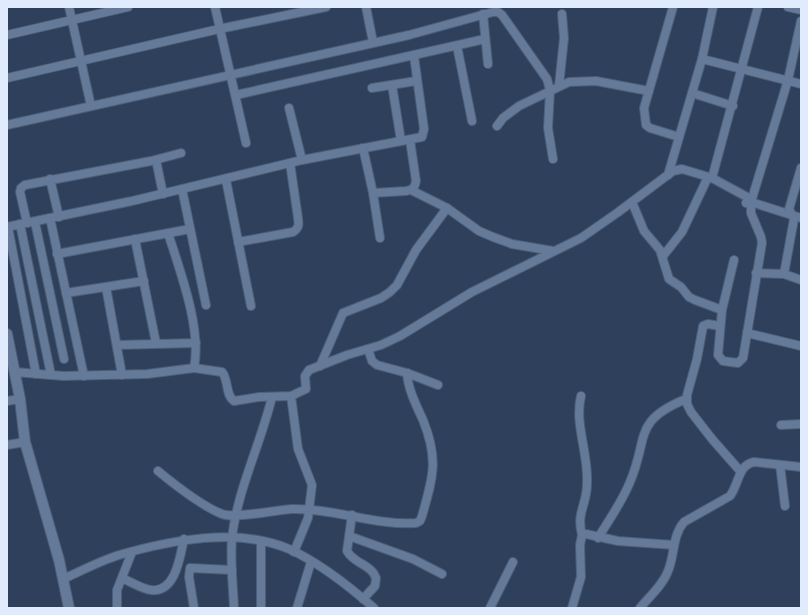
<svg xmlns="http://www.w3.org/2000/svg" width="808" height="615" font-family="Ubuntu,sans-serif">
	<rect width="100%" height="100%" fill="#2e405c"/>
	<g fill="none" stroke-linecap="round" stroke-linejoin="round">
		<g stroke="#4e5d75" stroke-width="10">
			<g id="minor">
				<polyline points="69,7 91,106"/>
				<polyline points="215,7 246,143"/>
				<polyline points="366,7 373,42"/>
				<polyline points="673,7 644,108 646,125 650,128 679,137"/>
				<polyline points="788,7 801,10"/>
				<polyline points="483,14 488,64"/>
				<polyline points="7,35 128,7"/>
				<polyline points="457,46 472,121"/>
				<polyline points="702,59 801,84"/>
				<polyline points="7,78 219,29 326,7"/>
				<polyline points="392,85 401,141"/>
				<polyline points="559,86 564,38 562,14"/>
				<polyline points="372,88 416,81"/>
				<polyline points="692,93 733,106"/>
				<polyline points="236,95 485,39"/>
				<polyline points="289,108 302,160"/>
				<polyline points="7,125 409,35 493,12 498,12 502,15 547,79 550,90 548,128 553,159"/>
				<polyline points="497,126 503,118 519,106 569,82 596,81 649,91"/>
				<polyline points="363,148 373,193 380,238"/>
				<polyline points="156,160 163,194"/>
				<polyline points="668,175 702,59 713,7"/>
				<polyline points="712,178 758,7"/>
				<polyline points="50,179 59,217"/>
				<polyline points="226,180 251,306"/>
				<polyline points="182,189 206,305"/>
				<polyline points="411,190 447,208 479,231 493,237 512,244 553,251"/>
				<path d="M373,193L406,191C413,190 415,187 416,181L410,140"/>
				<polyline points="632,202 644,231 660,250 669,279 681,287 689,297 695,300 722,310"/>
				<polyline points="751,202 788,80 801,21"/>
				<polyline points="746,203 751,202 801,218"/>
				<polyline points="50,218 84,376"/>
				<polyline points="35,222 64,359"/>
				<polyline points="27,223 20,192 21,188 25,185 151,161 181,153"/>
				<polyline points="20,224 51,375"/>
				<polyline points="7,227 132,201 302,160 422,137 424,129 414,56"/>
				<polyline points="8,227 36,374"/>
				<path d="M168,233C180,271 202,329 194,368"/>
				<polyline points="135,239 156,343"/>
				<path d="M238,242L293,232C299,228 299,225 298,218L290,163"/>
				<polyline points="57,254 190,229"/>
				<polyline points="663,256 682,232 708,177"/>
				<polyline points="756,273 784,274 801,280"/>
				<polyline points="784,274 794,219 789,209 801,168"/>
				<polyline points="106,287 122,375"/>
				<polyline points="66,293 144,281"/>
				<polyline points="720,326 708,324 703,326 697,359 687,395 687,404 691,412 712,439 741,472"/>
				<polyline points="747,333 801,346"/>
				<polyline points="117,345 196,343"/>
				<polyline points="368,349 372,361 377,365 407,373 438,385"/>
				<polyline points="320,366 343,313 381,298 390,292 397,285 416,250 447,208"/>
				<path d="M15,372L63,376L147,374L194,368L222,372C229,380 225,395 234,401L259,397L291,396L306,389L305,376L309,370L347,355L381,345L400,336L472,292L581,238L617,213L673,171L682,169L712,178L747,197L751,202V213L761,237L762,243L743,358L738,363L723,361L718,355L722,310L734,260"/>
				<polyline points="291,396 298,449 312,485 308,518 294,552"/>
				<path d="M581,396C574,424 589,454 587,484C587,505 576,512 582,535"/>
				<polyline points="7,401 20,399"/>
				<polyline points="781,425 801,424"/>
				<polyline points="7,445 25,442"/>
				<polyline points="780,465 785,506"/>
				<path d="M158,471C175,485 202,506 222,514C234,519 276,510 292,509C333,508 377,526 416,523L420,521L422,516C433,477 439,460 423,420C416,405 408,389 407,373"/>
				<path d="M352,515L347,551C354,564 371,564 376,578L375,586L363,599"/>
				<polyline points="349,536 413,559 442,574"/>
				<path d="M598,538C609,520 622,502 630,482C649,438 632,421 686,399"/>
				<polyline points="261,541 261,608"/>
				<path d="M122,578C131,582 142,589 151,590C176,593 180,556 184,539"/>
				<path d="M63,579C81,571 100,561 119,555C171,540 237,527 289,549C318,562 350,587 374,608"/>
				<polyline points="117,608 117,590 132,552"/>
				<polyline points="194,608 189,577 190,568 232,570"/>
				<path d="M234,608C233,585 230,561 232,538C237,491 261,443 272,397"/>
				<polyline points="297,608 311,562"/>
				<polyline points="490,608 513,562"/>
				<polyline points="572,608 581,577 580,545 582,535 586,534 618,541 674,545"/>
				<path d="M640,608C649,597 663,585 668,571C675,555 672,536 684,522L730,496C739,484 738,465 754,462L801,467"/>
			</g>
		</g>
		<g stroke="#4e5d75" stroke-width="12">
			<polyline id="tertiary" points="7,334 20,399 25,442 59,560 69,608"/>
		</g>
		<use href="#minor" stroke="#657a99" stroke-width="8"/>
		<use href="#tertiary" stroke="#657a99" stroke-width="10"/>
	</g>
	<rect width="808" height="615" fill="none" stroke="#e0ecfe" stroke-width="16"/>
</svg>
